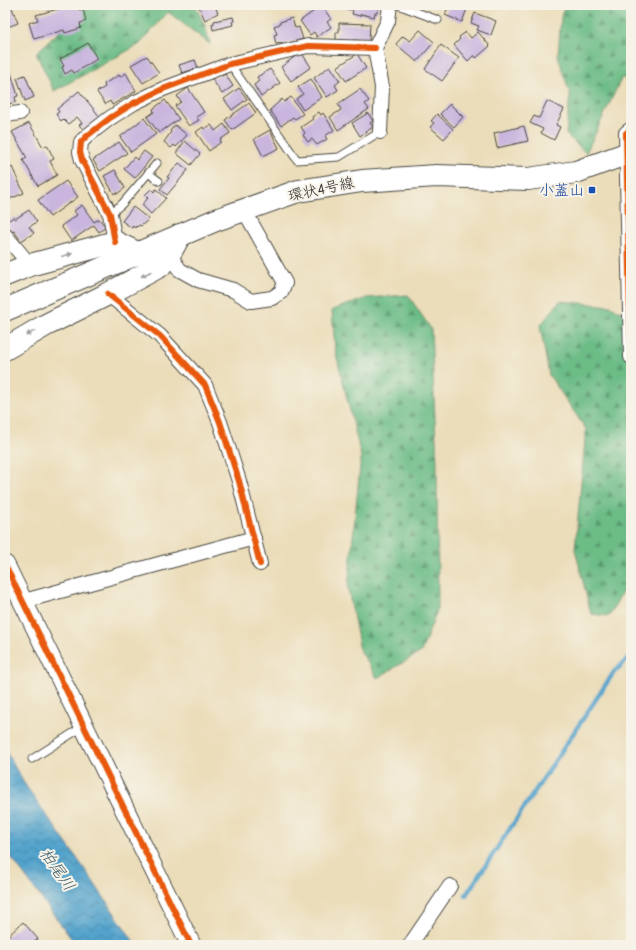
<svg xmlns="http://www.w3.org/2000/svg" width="636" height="950" font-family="'Comic Neue','Klee One',sans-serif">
	<defs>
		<pattern id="forest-firs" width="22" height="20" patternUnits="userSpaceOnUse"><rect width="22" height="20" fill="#6cbc86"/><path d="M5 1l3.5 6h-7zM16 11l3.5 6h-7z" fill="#59996e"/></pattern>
		<pattern id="water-waves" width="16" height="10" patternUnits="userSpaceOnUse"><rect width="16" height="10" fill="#52a3cc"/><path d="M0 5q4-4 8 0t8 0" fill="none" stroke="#4485a6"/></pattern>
	</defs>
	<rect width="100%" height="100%" fill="#f7f3e8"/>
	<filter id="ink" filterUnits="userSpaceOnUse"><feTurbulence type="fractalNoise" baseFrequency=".025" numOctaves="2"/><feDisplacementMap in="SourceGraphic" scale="8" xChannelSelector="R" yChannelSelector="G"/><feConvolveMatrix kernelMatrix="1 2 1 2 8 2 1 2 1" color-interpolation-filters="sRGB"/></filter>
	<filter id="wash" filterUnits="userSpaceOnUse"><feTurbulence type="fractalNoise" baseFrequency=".012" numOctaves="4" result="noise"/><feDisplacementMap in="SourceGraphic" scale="16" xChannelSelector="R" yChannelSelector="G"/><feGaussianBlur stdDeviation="0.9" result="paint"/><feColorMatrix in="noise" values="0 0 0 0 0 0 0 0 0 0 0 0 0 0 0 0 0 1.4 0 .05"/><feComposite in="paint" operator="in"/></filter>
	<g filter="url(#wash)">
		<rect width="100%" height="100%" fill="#ebddb9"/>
		<g fill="url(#forest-firs)" stroke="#4c7458">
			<polygon points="88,5 195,5 205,26 210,44 168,12 140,44 54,91 36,53"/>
			<polygon points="565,5 631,5 631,84 622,77 586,153 566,134 570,94 558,56 561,17"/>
			<polygon points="408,295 431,329 437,463 438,608 421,652 377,678 360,650 348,588 361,456 335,349 332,310 367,298"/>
			<polygon points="560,301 611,306 631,318 631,576 609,616 591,614 575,549 586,429 549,375 540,326"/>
		</g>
		<polygon fill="url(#water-waves)" stroke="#3e677c" points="5,750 24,783 88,874 136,945 76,945 5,849"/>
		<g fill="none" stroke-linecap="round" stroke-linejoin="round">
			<polyline stroke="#52a3cc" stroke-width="4.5" points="466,895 614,672 631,656"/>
		</g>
		<g id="blocks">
			<g fill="#c9b5de">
				<polygon points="11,5 18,23 5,28 5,6"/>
				<polygon points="57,5 67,5 67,7 77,5 79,10 83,9 86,21 80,23 81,28 65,33 64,30 34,39 29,23 38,20 36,15 58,9"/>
				<polygon points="198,5 219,5 220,7 216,9 218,13 205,20"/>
				<polygon points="317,5 321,5 331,19 327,22 331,27 317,37 314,32 310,35 300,21 314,11 312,8"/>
				<polygon points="331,5 352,5 351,10"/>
				<polygon points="354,5 379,5 377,13 375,13 374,17 361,14 360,16 352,14"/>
				<polygon points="449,5 456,5 467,9 462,22 445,15"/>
				<polygon points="475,13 496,21 491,35 477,30 479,26 471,23"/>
				<polygon points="233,17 234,21 232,22 233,25 213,30 212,24 214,24 214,21"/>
				<polygon points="292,18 295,28 299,27 303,39 282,45 282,43 276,44 274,35 277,34 274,26 280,24 280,22"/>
				<polygon points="339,23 370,24 369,41 353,40 353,42 336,41 336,32 339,32"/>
				<polygon points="420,30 434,42 417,62 396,44 403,36 410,41"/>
				<polygon points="466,32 471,38 478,32 490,46 476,58 474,55 468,61 454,45 460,39 459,37"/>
				<polygon points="88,43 97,59 74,73 72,70 65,74 62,67 64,66 60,59"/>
				<polygon points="441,45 459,58 442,81 425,69"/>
				<polygon points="301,52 311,67 291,81 281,67"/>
				<polygon points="357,54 366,68 346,81 337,67"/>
				<polygon points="147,56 159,73 143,83 131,65"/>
				<polygon points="195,60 198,68 182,73 179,65"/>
				<polygon points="330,66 340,81 335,85 338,90 327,97 314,78"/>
				<polygon points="270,69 280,83 261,97 254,85 259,81 257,77"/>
				<polygon points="11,73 18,96 15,97 16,102 5,105 5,75"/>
				<polygon points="126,73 136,91 112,105 110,101 105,104 97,92 105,87 104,84 119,75 120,77"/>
				<polygon points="220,74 222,76 225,74 233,86 222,94 212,79"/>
				<polygon points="25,75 34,97 25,101 17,78"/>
				<polygon points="311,79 322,97 303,110 296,99 303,94 298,87"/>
				<polygon points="188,88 204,112 196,117 199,120 189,126 175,106 181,102 177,96"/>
				<polygon points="239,88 247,99 232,110 224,99"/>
				<polygon points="360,89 369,101 365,104 369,109 338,130 330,117 341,110 338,104"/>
				<polygon points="79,91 100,117 84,130 79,125 82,123 77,117 68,124 63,119 61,121 56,114 59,112 57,109"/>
				<polygon points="291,97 303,114 295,119 293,117 281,126 270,110 282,99 284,102"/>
				<polygon points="165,100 179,119 159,133 147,117 154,112 153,109"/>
				<polygon points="547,101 564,109 556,125 560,127 554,140 541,133 543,129 530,123 534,116 539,118"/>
				<polygon points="249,103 256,113 232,130 225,120"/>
				<polygon points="450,104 463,117 454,127 440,114"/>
				<polygon points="319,112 321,115 323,113 334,130 325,136 327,139 317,145 312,139 308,142 303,135 305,133 301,127 313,119 312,117"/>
				<polygon points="368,113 373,121 370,123 373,127 360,136 352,123"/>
				<polygon points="437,114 453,129 444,139 430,127 434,123 431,121"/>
				<polygon points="144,118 156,134 131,152 120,137"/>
				<polygon points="29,123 43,147 47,145 54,159 50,161 57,175 38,186 23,160 27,158 12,132"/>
				<polygon points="224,124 230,133 220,140 221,142 209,151 196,132 203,127 204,129 211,125 215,131"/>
				<polygon points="175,125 187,135 176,147 174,145 171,148 164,142 171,132 170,131"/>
				<polygon points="524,126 528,141 497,148 494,133"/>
				<polygon points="270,130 279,148 263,156 254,139"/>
				<polygon points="185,141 200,154 191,165 176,153"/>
				<polygon points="119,142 127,153 100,171 93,160"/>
				<polygon points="5,147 9,158 5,159"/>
				<polygon points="144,151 152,157 135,178 124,169 134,157 137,160"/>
				<polygon points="179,163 188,170 167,195 160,189 169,178 167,177"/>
				<polygon points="12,167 24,193 5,201 5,170"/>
				<polygon points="115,170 125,188 117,194 116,192 114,194 104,176"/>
				<polygon points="66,181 78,197 50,217 38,200"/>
				<polygon points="151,189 154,192 156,189 166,198 151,214 142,205 148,198 145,195"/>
				<polygon points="82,205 94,222 99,219 106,227 99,232 94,225 71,241 61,226 77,215 74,211"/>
				<polygon points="133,207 149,219 141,226 139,225 137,227 136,226 135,228 133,226 132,228 122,221"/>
				<polygon points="29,210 37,222 29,227 34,233 21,241 14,231 12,232 5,222 14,217 15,219"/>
				<polygon points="23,922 38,939 30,945 13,945 6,938"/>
			</g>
		</g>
	</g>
	<g filter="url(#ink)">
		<use href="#blocks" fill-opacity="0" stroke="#484640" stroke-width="1"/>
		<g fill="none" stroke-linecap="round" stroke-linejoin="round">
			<g stroke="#484640" stroke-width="9">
				<g id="lane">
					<polyline points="398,5 438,20"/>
					<polyline points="230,64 297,160 339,157 380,132"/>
					<polyline points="148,173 159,181"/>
					<polyline points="110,214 122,204 157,163"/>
					<polyline points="32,759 84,726"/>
				</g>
			</g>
			<g stroke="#484640" stroke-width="16">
				<g id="street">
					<polyline points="5,115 20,113"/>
					<polyline points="631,129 626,133 631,357"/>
					<polyline points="380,132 382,87 375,48 388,21 390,5"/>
					<polyline points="5,235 30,265"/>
					<polyline points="115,242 110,214 82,160 80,152 81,142 87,136 110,118 134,103 163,89 230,64 308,46 375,48"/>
					<polyline points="169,255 180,270 198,280 233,290 251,301 272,298 281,292 285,283 244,210"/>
					<polyline points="108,294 160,336 205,385 220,422 239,481 260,564"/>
					<polyline points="24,601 254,538"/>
					<polyline points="410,945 450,886"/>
				</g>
			</g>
			<g stroke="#484640" stroke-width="21">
				<polyline id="secondary" points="5,565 191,945"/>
			</g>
			<g stroke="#484640" stroke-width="24">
				<g id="primary">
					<polyline points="5,275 30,265 115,242 139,254"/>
					<polyline points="5,310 216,220 298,191 362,181 436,176 528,179 576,172 631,152"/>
					<polyline points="5,349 46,325 108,294 160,266 169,255 180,235"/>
				</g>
			</g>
			<use href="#lane" stroke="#fff" stroke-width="7"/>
			<use href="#street" stroke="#fff" stroke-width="14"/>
			<use href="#secondary" stroke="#fff" stroke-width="19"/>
			<use href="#primary" stroke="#fff" stroke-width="22"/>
			<g stroke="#f7f3e8" stroke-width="8">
				<g id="cycleway">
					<polyline points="631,129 626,133 631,357"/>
					<polyline points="115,242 110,214 82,160 80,152 81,142 87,136 110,118 134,103 163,89 230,64 308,46 375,48"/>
					<polyline points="108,294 160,336 205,385 220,422 239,481 260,564"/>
					<polyline points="5,565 191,945"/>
				</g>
			</g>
			<use href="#cycleway" stroke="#e8590c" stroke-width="6"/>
		</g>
		<defs><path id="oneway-solid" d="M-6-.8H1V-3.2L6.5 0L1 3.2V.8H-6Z"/></defs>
		<g fill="#a0a0a0">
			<use href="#oneway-solid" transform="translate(67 255) rotate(-15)"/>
			<use href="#oneway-solid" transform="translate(146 274) rotate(152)"/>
			<use href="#oneway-solid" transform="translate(31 333) rotate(149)"/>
		</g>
	</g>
	<rect fill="#1a4fb4" stroke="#f7f3e8" stroke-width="1.5" x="588" y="186" width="8" height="8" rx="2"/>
	<g text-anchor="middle" stroke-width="4" stroke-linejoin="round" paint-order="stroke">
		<g font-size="15" fill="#2b2b2b" stroke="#f7f3e8">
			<text transform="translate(321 189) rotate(-12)" y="5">環状4号線</text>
		</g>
		<g font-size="15" fill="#164399" stroke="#f7f3e8" text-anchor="end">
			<text x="584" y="195">小蓋山</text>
		</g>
		<g font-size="16" font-style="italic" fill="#3b5b6b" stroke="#f7f3e8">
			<text transform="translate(58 869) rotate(55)" y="6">柏尾川</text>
		</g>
	</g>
	<rect width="636" height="950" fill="none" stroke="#f7f3e8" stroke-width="20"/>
</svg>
